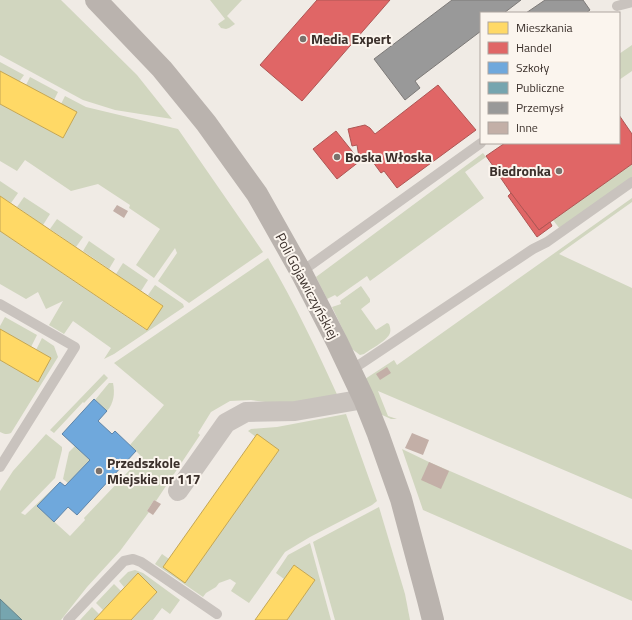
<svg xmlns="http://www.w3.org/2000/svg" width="632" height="620" font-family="'Titillium Web',sans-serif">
	<rect width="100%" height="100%" fill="#f0ebe5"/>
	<g fill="#d1d6bf">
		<polygon points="0,0 61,0 137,75 172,119 115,110 83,100 0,55"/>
		<polygon points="210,0 242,0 227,16 235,24 229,28 226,29 221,28 218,24 225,19"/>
		<polygon points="632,45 632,71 619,80 619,54"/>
		<polygon points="0,62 24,75 19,82 0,71"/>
		<polygon points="30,77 58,92 54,100 26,85"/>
		<polygon points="65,96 86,107 178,129 263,252 189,303 158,281 177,253 175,248 154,278 136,265 160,229 129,208 130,205 98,184 71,191 25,160 17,171 0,161 0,104 63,138 61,104"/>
		<polygon points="483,153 486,157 465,172 484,198 370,281 367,276 337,297 335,295 327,299 316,277"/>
		<polygon points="632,164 632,178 560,229 553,220"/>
		<polygon points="0,181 18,193 11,203 0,196"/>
		<polygon points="24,197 50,214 43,225 17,207"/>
		<polygon points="632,198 632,202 559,254 632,288 632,499 378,391 388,416 397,419 391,419 380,414 365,379 394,360 397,365"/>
		<polygon points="57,219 83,237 76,247 50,229"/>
		<polygon points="0,231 146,330 163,306 148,295 155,285 183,304 184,307 114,354 104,359 111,348 73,321 64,334 49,325 63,301 46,309 38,292 26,299 0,284"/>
		<polygon points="89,241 115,259 109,269 83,251"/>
		<path d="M268,258C295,304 318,352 340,401L303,407L251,400L230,401L211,412L198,433L200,435L156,501L154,500L147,511L149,512L120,551L87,587L61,620H22L0,599V491L13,471L46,434L62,447V450L55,478L21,513L25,515L60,482L37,506L70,536L85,520L84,518L142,457L130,445L164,405L114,363Z"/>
		<polygon points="123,263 148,280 141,291 116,274"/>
		<path d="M361,286L370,299V302L361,309L376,330L387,323L389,324C390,327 391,330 390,333C388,340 371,349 364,354L360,355L352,349L332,307L341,304L340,301Z"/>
		<polygon points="5,317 37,335 31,347 0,329 0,326"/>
		<path d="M42,338L54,346L58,357L11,433C7,435 4,434 0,432V360L38,382L36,350Z"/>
		<polygon points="104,374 108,378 84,403 83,402 54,433 50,430"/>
		<path d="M109,383H113C115,393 114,403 107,411L95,400Z"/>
		<polygon points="346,414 377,501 372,505 310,537 285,552 249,603 231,591 236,583 230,579 219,583 216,587 206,593 203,597 155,564 162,554 169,559 163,567 185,582 279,450 257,435 256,437 248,431 251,429 277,427"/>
		<polygon points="75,446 90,460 68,483 63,479 69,452"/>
		<polygon points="402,449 429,462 632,550 632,601 423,510"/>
		<polygon points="379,507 405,594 410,620 335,620 313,542"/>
		<polygon points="310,543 331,620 287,620 315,580 294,565 284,579 276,573 288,555"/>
		<polygon points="135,570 143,573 180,600 170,614 162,608 153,620 131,620 157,592 138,573 124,587 119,581 128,572"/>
		<polygon points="114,584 121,591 103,610 96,603"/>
		<polygon points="92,607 99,614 94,620 80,620"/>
	</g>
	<g fill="#ffd966" stroke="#c4a654">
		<polygon points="0,71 77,112 63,138 0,104"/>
		<polygon points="0,196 163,306 147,330 0,231"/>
		<polygon points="0,329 51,358 38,382 0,360"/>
		<polygon points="257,434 279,450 185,583 163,567"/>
		<polygon points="294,565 315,580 287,620 255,620"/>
		<polygon points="138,573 157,592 131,620 94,620"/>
	</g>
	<g fill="#e06666" stroke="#ae5654">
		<polygon points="317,0 390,0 302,101 260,65"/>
		<polygon points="438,85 476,130 397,188 384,171 381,173 370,158 364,155 359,157 357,145 352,146 348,129 365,125 370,128 375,134"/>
		<polygon points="619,115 632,134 632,164 539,230 525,211 524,212 500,177 501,177 486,156 505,143 619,143"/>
		<polygon points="336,131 360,161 337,179 313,149"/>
		<polygon points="511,193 539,230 550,222 552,226 537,237 508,196"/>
	</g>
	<polygon fill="#6fa8dc" stroke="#5f84a7" points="94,399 107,411 98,421 112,434 115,431 136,451 77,515 68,507 54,522 37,506 60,482 65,486 90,460 62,434"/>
	<polygon fill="#76a5af" stroke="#648287" points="0,599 22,620 0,620"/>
	<g fill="#999" stroke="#7d7a78">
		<polygon points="452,0 521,0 504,13 481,13 481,31 415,81 420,88 405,100 374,59"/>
		<polygon points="545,0 583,0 590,10 586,13 526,13"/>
	</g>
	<g fill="#c3afa7">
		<polygon points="117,205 128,211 124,218 113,211"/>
		<polygon points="387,367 391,373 380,380 376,374"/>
		<polygon points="412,433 429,440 423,455 405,448"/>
		<polygon points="429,462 449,471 441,489 421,480"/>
		<polygon points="154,500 161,504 153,515 147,511"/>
	</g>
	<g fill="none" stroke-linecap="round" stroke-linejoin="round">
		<g stroke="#c9c3be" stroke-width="10">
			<polyline points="617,6 632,2"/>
			<polyline points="301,272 481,143"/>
			<polyline points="0,304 75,347 0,467"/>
			<polyline points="350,371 533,249 547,242 632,182"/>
			<polyline points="68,620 124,561 133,559 141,562 217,614"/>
		</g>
		<polyline stroke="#c9c3be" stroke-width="20" points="178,491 226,423 246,412 295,411 364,399"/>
		<polyline stroke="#bab3ae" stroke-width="22" points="96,0 162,69 206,123 257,194 301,272 337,342 364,399 378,434 401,499 428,600 433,620"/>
	</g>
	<g fill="#7a716c" stroke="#fbf5ee" stroke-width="1.5">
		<circle cx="303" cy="39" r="4"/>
		<circle cx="337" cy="157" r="4"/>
		<circle cx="559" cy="171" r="4"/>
		<circle cx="99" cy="471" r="4"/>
	</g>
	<g text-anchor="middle" stroke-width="4" stroke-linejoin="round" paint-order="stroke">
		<g font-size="14" font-weight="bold" fill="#3b302b" stroke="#fbf5ee" text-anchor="start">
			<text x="311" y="44">Media Expert</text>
			<text x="345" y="162">Boska Włoska</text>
			<text x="551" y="176" text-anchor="end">Biedronka</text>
			<text x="107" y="468">Przedszkole<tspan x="107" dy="16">Miejskie nr 117</tspan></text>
		</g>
		<g font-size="14" fill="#3b302b" stroke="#fbf5ee">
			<text transform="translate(307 286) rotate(62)" y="5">Poli Gojawiczyńskiej</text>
		</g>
	</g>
	<rect x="480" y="12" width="140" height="132" fill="#fbf5ee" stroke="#aea6a0"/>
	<rect x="488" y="22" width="20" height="12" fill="#ffd966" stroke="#aea6a0"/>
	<text x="516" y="32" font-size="12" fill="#3b302b">Mieszkania</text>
	<rect x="488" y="42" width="20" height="12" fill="#e06666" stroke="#aea6a0"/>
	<text x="516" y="52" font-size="12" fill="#3b302b">Handel</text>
	<rect x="488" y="62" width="20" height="12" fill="#6fa8dc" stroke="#aea6a0"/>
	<text x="516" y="72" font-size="12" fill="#3b302b">Szkoły</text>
	<rect x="488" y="82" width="20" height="12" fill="#76a5af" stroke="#aea6a0"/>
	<text x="516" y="92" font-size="12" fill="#3b302b">Publiczne</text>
	<rect x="488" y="102" width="20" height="12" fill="#999999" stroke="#aea6a0"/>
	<text x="516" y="112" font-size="12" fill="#3b302b">Przemysł</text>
	<rect x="488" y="122" width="20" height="12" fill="#c3afa7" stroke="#aea6a0"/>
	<text x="516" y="132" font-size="12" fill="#3b302b">Inne</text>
</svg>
